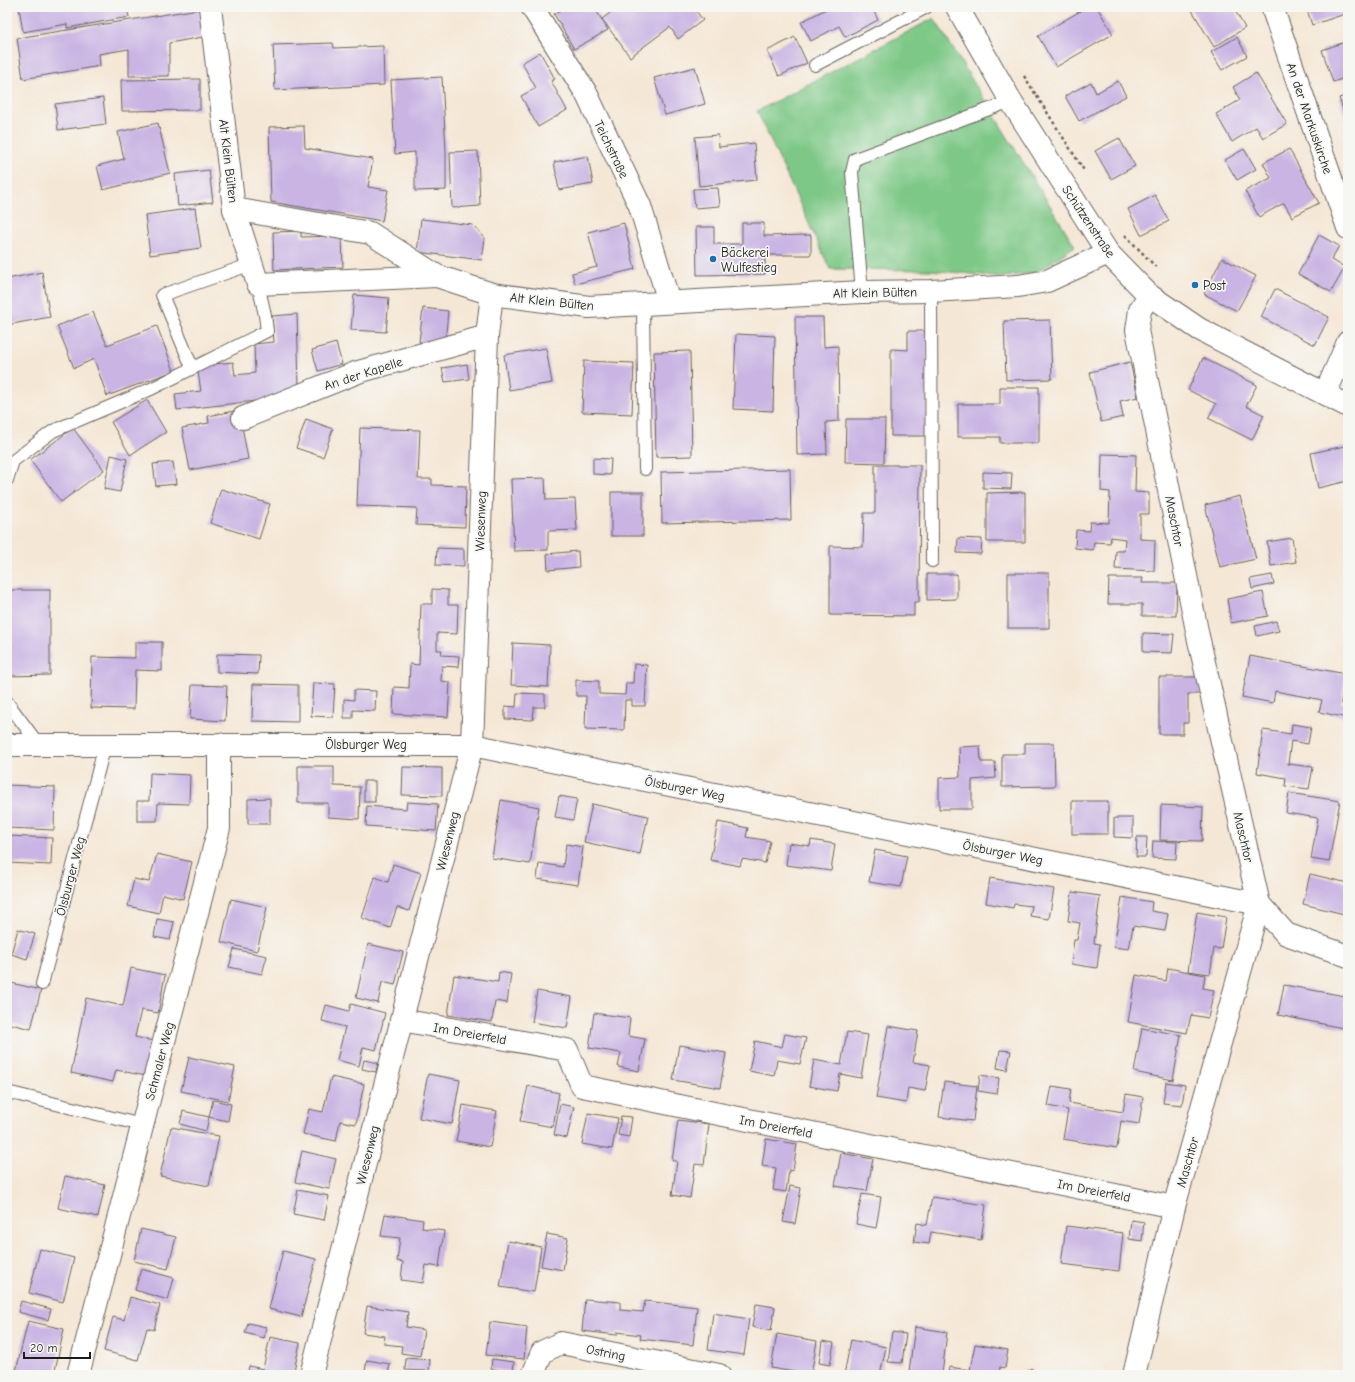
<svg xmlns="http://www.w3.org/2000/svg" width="1355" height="1382" font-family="'Comic Neue',sans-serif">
	<rect width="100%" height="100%" fill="#f6f6f2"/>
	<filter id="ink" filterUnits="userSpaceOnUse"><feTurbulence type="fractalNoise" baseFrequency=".025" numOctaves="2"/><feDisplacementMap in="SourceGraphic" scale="8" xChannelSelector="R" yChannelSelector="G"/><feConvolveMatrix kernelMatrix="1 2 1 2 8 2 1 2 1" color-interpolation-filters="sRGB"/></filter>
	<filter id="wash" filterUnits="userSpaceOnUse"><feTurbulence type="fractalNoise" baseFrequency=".012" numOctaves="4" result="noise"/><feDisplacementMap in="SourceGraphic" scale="16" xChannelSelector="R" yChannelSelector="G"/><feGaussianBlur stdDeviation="0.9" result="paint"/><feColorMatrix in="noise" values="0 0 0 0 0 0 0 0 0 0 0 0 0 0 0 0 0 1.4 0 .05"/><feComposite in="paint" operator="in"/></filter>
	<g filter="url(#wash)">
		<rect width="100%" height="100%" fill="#f5e7d5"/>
		<polygon fill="#7dc886" stroke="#4c7251" points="934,18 1075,246 1037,272 1004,277 929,270 830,269 757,111"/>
		<g id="blocks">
			<g fill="#c9b4e3">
				<polygon points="19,7 127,7 129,17 67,28 67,24 23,32"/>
				<polygon points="566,7 594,7 608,30 574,49 554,14"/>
				<polygon points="618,7 693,7 703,20 678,39 670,27 630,57 602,19"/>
				<polygon points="830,7 872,7 878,20 845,37 839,26 811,41 801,22"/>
				<polygon points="1087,7 1097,7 1113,34 1056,67 1038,36"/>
				<polygon points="1190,7 1233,7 1245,28 1214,47"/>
				<polygon points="1306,7 1348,7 1348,13 1312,25"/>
				<polygon points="199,9 203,37 169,43 169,76 129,76 129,49 99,54 100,66 23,79 17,38"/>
				<polygon points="795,37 807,63 779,76 767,51"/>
				<polygon points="1237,37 1247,56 1222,70 1211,52"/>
				<polygon points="1348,41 1348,77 1333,82 1322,50"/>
				<polygon points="333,43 334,48 383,46 384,85 275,90 273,45"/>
				<polygon points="540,52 555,79 551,81 567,110 538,127 521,96 536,88 522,63"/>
				<polygon points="695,67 705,104 665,115 654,78"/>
				<polygon points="1256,73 1287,124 1263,138 1256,127 1232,142 1216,114 1240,100 1233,87"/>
				<polygon points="442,77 446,151 446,190 415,191 415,152 395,154 391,80"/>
				<polygon points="200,79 200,110 122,111 121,80"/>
				<polygon points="1118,81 1126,96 1079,121 1065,96 1091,82 1096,93"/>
				<polygon points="1348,95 1348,124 1339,98"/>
				<polygon points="103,98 106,124 58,130 55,104"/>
				<polygon points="158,123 170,173 103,190 97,166 124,159 118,132"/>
				<polygon points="304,126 305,148 373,159 368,187 388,190 382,221 271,202 269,127"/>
				<polygon points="718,135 719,147 754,143 757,180 699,186 695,137"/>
				<polygon points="1119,138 1135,166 1111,179 1095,151"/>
				<polygon points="1244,149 1256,169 1237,180 1225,160"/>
				<polygon points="1289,149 1319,203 1292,217 1284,203 1259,217 1245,191 1271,178 1263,163"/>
				<polygon points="478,151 480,206 452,208 450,152"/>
				<polygon points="588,156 593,184 559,190 554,162"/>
				<polygon points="209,170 213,202 178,206 175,174"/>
				<polygon points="718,188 720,206 695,208 693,189"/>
				<polygon points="1155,195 1169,221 1141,235 1128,209"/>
				<polygon points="195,208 201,248 150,255 145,215"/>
				<polygon points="421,219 473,225 485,238 482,260 417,252"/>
				<polygon points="624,223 635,269 575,284 572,273 597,267 588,232"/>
				<polygon points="742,223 764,223 764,236 811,235 811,255 765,255 765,274 697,275 696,227 714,227 714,244 742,244"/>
				<polygon points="301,231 301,237 342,236 343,267 274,270 273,232"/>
				<polygon points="1319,235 1339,246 1331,260 1345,267 1331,292 1298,274"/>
				<polygon points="1222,258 1256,276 1237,311 1204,294"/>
				<polygon points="42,272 50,317 7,325 7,279"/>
				<polygon points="1275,289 1329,317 1315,345 1261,317"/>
				<polygon points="354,295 389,298 386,332 351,330"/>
				<polygon points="423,308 448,311 445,344 419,342"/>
				<polygon points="93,312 107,345 157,326 174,371 107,396 94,359 74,368 57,326"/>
				<polygon points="297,314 299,387 273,399 177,410 175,394 201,391 197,366 233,362 235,375 255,373 254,344 274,342 272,316"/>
				<polygon points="795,317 823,317 824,347 838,346 839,421 826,422 827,454 797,455"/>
				<polygon points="1050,320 1052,379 1006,380 1004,321"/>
				<polygon points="908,331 927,331 927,436 891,436 891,349 908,350"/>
				<polygon points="736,334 775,336 773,411 733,409"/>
				<polygon points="336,343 342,364 318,371 312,350"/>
				<polygon points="546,348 552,383 509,390 504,355"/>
				<polygon points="690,351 692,456 656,457 654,352"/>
				<polygon points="1203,358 1257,385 1246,406 1264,415 1252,440 1208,418 1216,404 1188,390"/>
				<polygon points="584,361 634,363 632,414 582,412"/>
				<polygon points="1130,362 1138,397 1120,401 1123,417 1101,422 1090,372"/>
				<polygon points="467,364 469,379 445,382 442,368"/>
				<polygon points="1000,387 1039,387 1039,443 1000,443 1000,437 958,437 958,404 1000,404"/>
				<polygon points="147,400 166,432 130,455 111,422"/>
				<polygon points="239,410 248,459 190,470 182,428 209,423 208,416"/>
				<polygon points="306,419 333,429 323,457 296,448"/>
				<polygon points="846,419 885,419 884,463 845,462"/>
				<polygon points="73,428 104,470 61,502 30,460"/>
				<polygon points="360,428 420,430 418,479 432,479 432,485 466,486 465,527 416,525 417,508 357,506"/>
				<polygon points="1345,446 1348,459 1348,481 1318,488 1311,453"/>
				<polygon points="1102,454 1136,455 1135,492 1149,493 1149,514 1140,514 1140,539 1155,540 1154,571 1115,569 1116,551 1124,551 1125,539 1111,537 1110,543 1094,542 1093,550 1075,548 1076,530 1089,531 1090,522 1109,523 1110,492 1101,491"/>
				<polygon points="111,455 127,459 120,492 104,489"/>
				<polygon points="593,458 611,459 610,475 593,474"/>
				<polygon points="173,462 176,484 156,486 153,464"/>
				<polygon points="875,465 920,465 919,602 914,602 914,616 830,615 830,546 863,547 864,513 875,513"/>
				<polygon points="790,469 791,520 662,523 661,472"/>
				<polygon points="983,472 1012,473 1011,489 983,488"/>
				<polygon points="545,478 546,500 575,499 577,530 548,531 548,550 514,551 511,479"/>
				<polygon points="221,489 270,504 259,539 210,523"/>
				<rect x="611" y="492" width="32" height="44"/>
				<polygon points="1025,492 1025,542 987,542 987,493"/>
				<polygon points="1240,496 1256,559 1220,567 1205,505"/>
				<polygon points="958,538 982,539 981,554 957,553"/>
				<polygon points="1292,538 1296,562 1271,566 1267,542"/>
				<polygon points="437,548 464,549 464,566 436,565"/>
				<polygon points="578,551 579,567 548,570 547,554"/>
				<rect x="1008" y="573" width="41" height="55"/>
				<polygon points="927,574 957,574 957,599 927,600"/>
				<polygon points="1272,575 1274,584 1252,589 1250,579"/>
				<polygon points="1109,578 1143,578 1142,583 1177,583 1176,616 1142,616 1142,604 1108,604"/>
				<polygon points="432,589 448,590 448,605 458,605 457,634 437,633 437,650 442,650 441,655 459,656 458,667 442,666 441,681 450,682 448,717 393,714 394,687 409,688 410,664 419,665 421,604 432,604"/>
				<polygon points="7,590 50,590 50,675 7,676"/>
				<polygon points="1263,592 1268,616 1231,623 1227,599"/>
				<polygon points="1276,621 1279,631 1257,636 1255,626"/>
				<polygon points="1143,633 1174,634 1172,653 1143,652"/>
				<polygon points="135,642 162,642 162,671 135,670 134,709 91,708 92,657 135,658"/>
				<polygon points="513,643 550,645 548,687 511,685"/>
				<polygon points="217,654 259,655 258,674 217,672"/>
				<polygon points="1250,656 1346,674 1341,703 1348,704 1348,718 1319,712 1322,700 1275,691 1273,703 1242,697"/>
				<polygon points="634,664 647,665 645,706 632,706 632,700 625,700 624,730 585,729 586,696 576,696 576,680 599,681 599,694 625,695 626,683 633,683"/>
				<polygon points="1159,677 1201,677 1201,694 1188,694 1188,723 1183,723 1183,734 1159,734"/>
				<polygon points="313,683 335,684 333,717 311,716"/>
				<polygon points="253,684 298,685 298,722 252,721"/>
				<polygon points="192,685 227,686 225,721 190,719"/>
				<polygon points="354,690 376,691 375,711 353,710 353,718 344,718 344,699 354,700"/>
				<polygon points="517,693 545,694 545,707 534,707 533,720 505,719 505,706 516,707"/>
				<polygon points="1292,724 1311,727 1308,744 1291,741 1288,764 1313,767 1309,789 1285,786 1286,778 1257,773 1263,730 1291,734"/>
				<polygon points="1025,743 1054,743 1055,786 1002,787 1002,754 1025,754"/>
				<polygon points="980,746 981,762 995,762 996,778 972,780 972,809 939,809 939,778 960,777 959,747"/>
				<polygon points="298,766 334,766 334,786 360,787 359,819 328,817 328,803 298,803"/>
				<polygon points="403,767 442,768 442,796 402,795"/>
				<polygon points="150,773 190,775 189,804 158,803 157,821 137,821 137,801 149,801"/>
				<rect x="364" y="781" width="11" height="21"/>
				<polygon points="7,785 55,787 54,830 7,828"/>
				<polygon points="1289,793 1340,801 1329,862 1311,859 1318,818 1286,813"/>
				<polygon points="559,796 577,799 573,820 555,817"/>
				<polygon points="270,798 270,824 248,824 248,799"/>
				<polygon points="501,800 539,807 530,864 492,858"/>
				<rect x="1072" y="801" width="36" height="33"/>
				<polygon points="407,802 438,804 436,831 366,826 367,806 406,809"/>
				<polygon points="592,804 648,816 640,854 584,842"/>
				<polygon points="1161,805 1203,807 1202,841 1160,840"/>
				<polygon points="1114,818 1133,818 1133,838 1114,837"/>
				<polygon points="718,822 748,828 746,837 770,841 765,863 742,859 740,866 710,860"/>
				<polygon points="8,836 52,838 51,865 7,863"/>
				<polygon points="1137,837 1147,837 1146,857 1136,857"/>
				<polygon points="811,840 835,844 831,871 786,865 789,843 810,846"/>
				<polygon points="1153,841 1177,842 1176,859 1152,858"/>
				<polygon points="566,844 583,847 578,885 537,879 539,863 563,867"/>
				<polygon points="875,850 907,856 901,887 869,882"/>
				<polygon points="157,854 192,862 183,899 163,894 159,913 128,906 134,879 149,882"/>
				<polygon points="393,864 421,873 409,911 397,907 390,928 362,918 375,877 388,882"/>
				<polygon points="1310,874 1348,883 1348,915 1303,904"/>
				<polygon points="990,878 1054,889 1049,919 1030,916 1032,906 1014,904 1013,908 986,903"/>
				<polygon points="1072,892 1100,896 1094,943 1100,944 1097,968 1071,964 1074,940 1077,940 1080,923 1068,921"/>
				<polygon points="1122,897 1152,902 1151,911 1168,914 1165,931 1133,926 1129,949 1114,947"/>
				<polygon points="231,899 267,907 257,951 221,942"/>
				<polygon points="1197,912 1226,917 1221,949 1214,948 1210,974 1188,971"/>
				<polygon points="157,919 174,922 170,940 154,937"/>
				<polygon points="18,929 35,934 27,959 11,954"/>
				<polygon points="368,944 403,952 395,985 382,982 378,1003 356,998"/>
				<polygon points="234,949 267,956 262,974 229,967"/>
				<polygon points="131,968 165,975 158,1013 141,1010 135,1037 153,1041 146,1076 116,1070 113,1082 71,1073 86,998 123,1006"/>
				<polygon points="1168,968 1205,975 1203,988 1214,990 1208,1018 1191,1015 1187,1033 1128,1022 1136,975 1166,981"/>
				<polygon points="499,972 511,974 507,1003 495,1001 492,1022 448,1015 454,975 498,982"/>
				<polygon points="7,982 41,990 31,1029 7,1023"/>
				<polygon points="1284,985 1345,996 1343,1007 1348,1008 1348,1029 1278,1015"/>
				<polygon points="537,991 572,997 567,1028 532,1022"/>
				<polygon points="351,1004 385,1013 376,1050 363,1047 359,1066 337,1060 345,1027 322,1021 326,1005 349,1011"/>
				<polygon points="594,1013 630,1018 628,1036 645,1039 639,1071 618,1067 621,1053 589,1048"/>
				<polygon points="888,1026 918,1031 913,1062 930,1065 925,1091 908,1088 906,1103 876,1098"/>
				<polygon points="1142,1028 1181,1035 1173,1080 1134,1072"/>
				<polygon points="847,1032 868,1035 861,1078 840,1074 837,1091 809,1086 814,1060 841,1065"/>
				<polygon points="785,1034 806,1038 800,1064 777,1060 774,1076 749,1071 755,1041 782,1047"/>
				<polygon points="679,1045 726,1053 720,1088 673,1080"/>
				<polygon points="1000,1050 1011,1051 1007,1070 997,1068"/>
				<polygon points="189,1057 235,1067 228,1101 181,1091"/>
				<polygon points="364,1060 378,1063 376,1072 362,1069"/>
				<polygon points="428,1074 460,1080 452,1124 419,1118"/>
				<polygon points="980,1075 999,1078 997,1094 978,1091"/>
				<polygon points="331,1077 364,1084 356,1124 340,1121 336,1141 303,1134 309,1109 323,1112"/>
				<polygon points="944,1082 977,1086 973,1121 939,1117"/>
				<polygon points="1166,1082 1185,1085 1182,1105 1163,1103"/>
				<polygon points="528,1086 559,1093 553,1127 520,1121"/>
				<polygon points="1052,1086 1071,1089 1069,1103 1123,1112 1126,1094 1143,1097 1139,1124 1121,1121 1117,1148 1063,1139 1068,1110 1048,1106"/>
				<polygon points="213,1100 231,1104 228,1121 209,1117"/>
				<polygon points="560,1104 574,1107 567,1138 554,1135"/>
				<polygon points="463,1105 497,1111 490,1147 456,1141"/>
				<polygon points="183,1111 209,1117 206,1131 180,1124"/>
				<polygon points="588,1113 618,1118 612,1149 582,1144"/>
				<polygon points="621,1116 632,1117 629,1137 618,1135"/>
				<polygon points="678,1120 709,1124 704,1165 695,1164 690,1198 672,1195 677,1161 672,1161"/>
				<polygon points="171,1127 219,1136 209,1186 160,1176"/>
				<polygon points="766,1139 797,1144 793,1171 789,1170 786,1192 773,1190 776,1168 762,1166"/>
				<polygon points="302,1151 336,1159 329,1189 295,1182"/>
				<polygon points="841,1153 873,1159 867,1191 835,1186"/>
				<polygon points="65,1176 105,1185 98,1217 58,1208"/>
				<polygon points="790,1186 801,1188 795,1224 783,1222"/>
				<polygon points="298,1190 329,1196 324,1220 293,1214"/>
				<polygon points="862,1194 881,1197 876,1228 856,1224"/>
				<polygon points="932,1197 986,1205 981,1240 931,1232 929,1244 914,1242 917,1223 927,1225"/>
				<polygon points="385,1214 423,1220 422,1228 444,1231 439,1267 426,1265 423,1283 401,1280 403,1262 397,1261 400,1238 381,1236"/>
				<polygon points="1131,1220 1144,1222 1142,1241 1129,1239"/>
				<polygon points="1066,1226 1123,1233 1119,1271 1061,1264"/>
				<polygon points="141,1229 176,1237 168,1269 134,1261"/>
				<polygon points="547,1234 568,1238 563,1270 541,1266"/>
				<polygon points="508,1241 541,1247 534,1292 500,1287"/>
				<polygon points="40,1249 74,1258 63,1302 29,1293"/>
				<polygon points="283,1251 316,1259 301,1317 269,1309"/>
				<polygon points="141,1269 174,1278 168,1300 135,1290"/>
				<polygon points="130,1297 160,1305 154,1330 147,1328 138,1360 104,1351 113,1317 124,1320"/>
				<polygon points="585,1299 620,1302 620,1310 643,1312 645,1301 697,1307 693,1345 640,1339 641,1335 617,1332 617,1335 582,1331"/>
				<polygon points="21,1301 51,1309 48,1320 18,1312"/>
				<polygon points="756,1304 775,1307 771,1331 752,1327"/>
				<polygon points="367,1306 408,1312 406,1327 424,1330 420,1356 401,1353 402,1346 384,1344 385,1336 363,1333"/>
				<polygon points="713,1313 749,1319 744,1355 708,1350"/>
				<polygon points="28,1321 64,1329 54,1375 15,1375"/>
				<polygon points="490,1322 527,1327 524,1359 486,1355"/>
				<polygon points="248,1323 266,1327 264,1338 245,1333"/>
				<polygon points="915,1327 947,1332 942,1375 909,1371"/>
				<polygon points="892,1332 906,1334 902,1363 888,1362"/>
				<polygon points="777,1334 817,1341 811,1375 771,1368"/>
				<polygon points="270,1337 300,1343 293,1375 247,1375 249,1366 263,1369"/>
				<polygon points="851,1340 886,1347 880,1375 844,1375"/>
				<polygon points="822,1341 834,1343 830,1365 819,1363"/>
				<polygon points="975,1344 1008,1350 1005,1368 1000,1367 999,1375 948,1375 949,1367 970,1370"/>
				<polygon points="406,1358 430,1360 429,1371 405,1370"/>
				<polygon points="492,1359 514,1362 513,1372 491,1369"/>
				<polygon points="367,1360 390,1364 388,1374 365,1371"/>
				<polygon points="1031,1368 1036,1375 1023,1375"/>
			</g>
		</g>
	</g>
	<g filter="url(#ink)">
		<use href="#blocks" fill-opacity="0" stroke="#68635d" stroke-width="1"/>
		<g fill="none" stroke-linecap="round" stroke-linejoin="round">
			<g stroke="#68635d" stroke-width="14">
				<g id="service">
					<polyline points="815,65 927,7"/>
					<polyline points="931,291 932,561"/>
					<polyline points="862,292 852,172 855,159 1011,101"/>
					<polyline points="643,304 645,469"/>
					<polyline points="192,367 162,295 252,264"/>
					<polyline points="7,480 13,461 53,431 151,389 267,331 265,315 258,284"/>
					<polyline points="7,702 39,745"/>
					<polyline points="42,984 105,745"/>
					<polyline points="7,1092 142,1125"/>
				</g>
			</g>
			<g stroke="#68635d" stroke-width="24">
				<g id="minor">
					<polyline points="210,7 234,209 370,233 437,276 492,294 589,307 862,292 931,291 1018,286 1047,281 1108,253"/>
					<polyline points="532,7 586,93 640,206 669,302"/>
					<polyline points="1272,7 1348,228"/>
					<polyline points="234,209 258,284 437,276"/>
					<polyline points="1325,394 1348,342"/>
					<polyline points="243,418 358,372 487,336"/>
					<polyline points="7,745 472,745 1259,904 1286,934 1348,956"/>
					<polyline points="401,1020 567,1050 582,1086 1174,1207"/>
					<polyline points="78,1375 219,828 219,744"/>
					<polyline points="311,1375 472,745 487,336 492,294"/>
					<polyline points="533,1375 542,1352 561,1343 719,1375"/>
					<polyline points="1134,1375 1174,1207 1259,904 1198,636 1137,330 1140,310 1149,295"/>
				</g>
			</g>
			<g stroke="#68635d" stroke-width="24">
				<polyline id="tertiary" points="957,7 1011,101 1108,253 1149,295 1199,329 1348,406"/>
			</g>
			<g stroke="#68635d" stroke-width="2.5" stroke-dasharray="3 3" stroke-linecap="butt">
				<polyline points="1024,76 1085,172"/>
				<polyline points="1125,235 1156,267"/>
			</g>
			<use href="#service" stroke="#fff" stroke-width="12"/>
			<use href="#minor" stroke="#fff" stroke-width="22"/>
			<use href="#tertiary" stroke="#fff" stroke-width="22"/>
		</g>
	</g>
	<g fill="#1f6fb2" stroke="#f6f6f2" stroke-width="1.5">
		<circle cx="713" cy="259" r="4"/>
		<circle cx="1195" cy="285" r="4"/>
	</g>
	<g text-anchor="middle" stroke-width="3.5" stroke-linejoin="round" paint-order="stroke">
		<g font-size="13" fill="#1c1c1c" stroke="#f6f6f2">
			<text transform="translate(1310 118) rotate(71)" y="5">An der Markuskirche</text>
			<text transform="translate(612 149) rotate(64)" y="5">Teichstraße</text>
			<text transform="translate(229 161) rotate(83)" y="5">Alt Klein Bülten</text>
			<text transform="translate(1089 221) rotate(56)" y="5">Schützenstraße</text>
			<text transform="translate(875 292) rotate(-1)" y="5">Alt Klein Bülten</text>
			<text transform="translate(552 301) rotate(6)" y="5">Alt Klein Bülten</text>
			<text transform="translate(363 373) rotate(-18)" y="5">An der Kapelle</text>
			<text transform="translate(480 521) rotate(-88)" y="5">Wiesenweg</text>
			<text transform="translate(1175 521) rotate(79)" y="5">Maschtor</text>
			<text x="366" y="749">Ölsburger Weg</text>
			<text transform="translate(685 788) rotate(11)" y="5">Ölsburger Weg</text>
			<text transform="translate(1244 837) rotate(77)" y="5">Maschtor</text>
			<text transform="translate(447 841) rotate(-76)" y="5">Wiesenweg</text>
			<text transform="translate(1003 852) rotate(11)" y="5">Ölsburger Weg</text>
			<text transform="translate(70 876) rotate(-75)" y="5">Ölsburger Weg</text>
			<text transform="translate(470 1033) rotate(10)" y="5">Im Dreierfeld</text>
			<text transform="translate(159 1061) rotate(-75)" y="5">Schmaler Weg</text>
			<text transform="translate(776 1126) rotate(11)" y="5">Im Dreierfeld</text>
			<text transform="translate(367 1155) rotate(-76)" y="5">Wiesenweg</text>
			<text transform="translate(1187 1162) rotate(-74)" y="5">Maschtor</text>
			<text transform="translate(1094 1190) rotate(11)" y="5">Im Dreierfeld</text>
			<text transform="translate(606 1352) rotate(11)" y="5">Ostring</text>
		</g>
		<g font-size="13" fill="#1c1c1c" stroke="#f6f6f2" text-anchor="start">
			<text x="721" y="257">Bäckerei<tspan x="721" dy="15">Wulfestieg</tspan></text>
			<text x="1203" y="290">Post</text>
		</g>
	</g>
	<rect width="1355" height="1382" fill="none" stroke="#f6f6f2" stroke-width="24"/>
	<path d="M24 1352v6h66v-6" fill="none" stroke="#1c1c1c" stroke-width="2"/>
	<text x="30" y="1352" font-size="12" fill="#1c1c1c" stroke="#f6f6f2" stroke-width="3" paint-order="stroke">20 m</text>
</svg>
